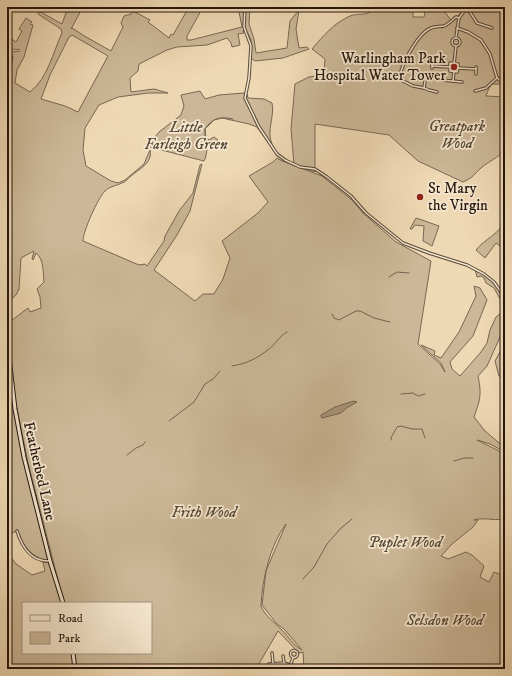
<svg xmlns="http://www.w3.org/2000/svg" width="512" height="676" font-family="'IM FELL DW Pica',serif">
	<rect width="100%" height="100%" fill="#efd9b4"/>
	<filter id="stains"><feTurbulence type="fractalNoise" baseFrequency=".005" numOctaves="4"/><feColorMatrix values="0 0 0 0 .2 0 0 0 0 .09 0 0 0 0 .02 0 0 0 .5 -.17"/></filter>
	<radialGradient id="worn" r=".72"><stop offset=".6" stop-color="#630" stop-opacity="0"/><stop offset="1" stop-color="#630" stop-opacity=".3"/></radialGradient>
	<g fill="#ccb898" stroke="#786753" fill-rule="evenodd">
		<path d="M68,7H83L71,29L72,28L86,37L111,51L123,27L121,23L124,16L131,14L133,11L150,20L148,22L169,38L171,34L173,35L189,7H203L187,36V40H191L242,27L238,7H250L249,24L254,39L256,53L287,48L290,21L299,10L296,29L299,48L307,47L309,49L283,58L255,61L251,58V40L246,30H243L244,33L238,34L240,45L232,47L231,43L227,38L207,45L177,47L167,50L139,64L138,71L130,78L131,92L154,89L168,93H148L118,97L99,105L85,128L83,150L86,166L111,181L118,183L125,180L144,164L150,150C153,163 139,169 131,176C128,178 126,182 122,183C116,186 110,186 105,191C98,198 83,231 83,241L139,265L145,264L147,266L164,241L165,236L179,211L193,193L200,165L202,164L190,211L177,235L154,270L195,301L203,294H214L223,279L230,258L222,241L258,213L268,202L249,176L273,162L277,158L282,161L322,176L352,200L363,213L396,242L431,261L418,344L440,364L445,372L441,363L421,345L435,351L434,355L441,358L459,332L476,296L474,286L480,288L487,300L473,336L450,362L452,369L460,376L481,352L487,343L490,330L496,317L505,310V326L487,366L478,376C482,395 480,400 474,417L485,431L505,448V450L504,449L503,451L490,444L477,440L505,454V515L503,519C493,521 484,517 474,520H478L473,527L452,544L441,556L448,559L466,552L472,555L484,566L480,577L489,582L494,572L505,576V669H304L303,652L299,653L278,631L256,669H76L75,653H151V603H64L28,463L14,394L7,334V324L28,308L30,312L41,308L40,297L37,289L44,282C43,273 44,259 36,253L33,260L32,259L34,251L21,258L19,289L16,295L7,303V84L9,81L13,56L7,54V47L14,52L19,51V49L15,50L7,45V36L16,42L22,31L19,29L26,18L32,22L30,24L33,25L24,57L17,70L15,83L30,92C48,78 53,52 62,33L61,29L38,14L39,11L62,24ZM72,35L108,56L78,112L65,106L41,99L50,75L69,37ZM286,524L266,571L262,605L276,623L284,629L302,650C293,645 289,637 282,630C275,623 265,616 261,606C262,580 270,545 286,524Z"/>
		<path d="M346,7H414H413V17H424L426,7H442L444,11L451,20L456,16H458L465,7L472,8L492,7L505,11V84H492L489,88L486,96L505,97V150C498,158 489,161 481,168C473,175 474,177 463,182L418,161L389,135L315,124V172L294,165L291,129L295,84L309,77L324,75L325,59L312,49C323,36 334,23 350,16C357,13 366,16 371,11Z"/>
		<path d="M200,91L205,99L219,95L244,93L247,94L248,98L264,99L272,103C275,116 266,131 272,144L270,145L257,127L249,124L222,118L214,120L205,129L206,138L209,140L214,137L218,140L215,143L211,142C205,147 208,154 204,161L150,147L149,145L159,132L181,115L184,106L181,95Z"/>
		<polygon points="416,218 439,226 432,246 423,241 424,226 415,225 412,229 410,229"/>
		<path d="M504,220V249L496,243L485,258L476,250C484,239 501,234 504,220Z"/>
		<path d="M475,269C490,278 505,289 505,308L494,288L486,283L484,278L481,276L477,277Z"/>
		<polygon points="505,343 505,379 499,376 495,361"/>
		<path d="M7,347L14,409L49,561C32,558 23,547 18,531L7,534Z"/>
		<polygon points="7,552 16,564 32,575 45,571 43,562 50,563 63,603 23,603 23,653 73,653 74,669 7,669"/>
	</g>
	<polygon fill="#aa977c" stroke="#746350" points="354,401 357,402 348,407 341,413 322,418 321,417 321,415 335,407"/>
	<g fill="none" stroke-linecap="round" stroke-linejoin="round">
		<g stroke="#746350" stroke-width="1">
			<path d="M209,140L205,136V129C212,118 221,116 233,119"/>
			<polyline points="389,277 397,272 409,273"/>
			<polyline points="332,314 334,318 339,320 356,311 360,311 374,318 390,322"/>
			<path d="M232,366C246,364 258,358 269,349C276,344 279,336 287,332"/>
			<polyline points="401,394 413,393 418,396 425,394"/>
			<polyline points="169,421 194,402 205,384 213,379 220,371"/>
			<path d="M391,440C391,435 395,432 397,427L401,426L412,429H422L425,438"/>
			<polyline points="127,455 136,448 143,445 145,442"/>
			<polyline points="454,461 464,458 473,458"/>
			<polyline points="303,579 314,567 327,544 340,529 352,519"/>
		</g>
		<g stroke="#574738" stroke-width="3.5">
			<g id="street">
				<polyline points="245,7 244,27 251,46 249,78 245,98 259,127 277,154 285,160 300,167 315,169 327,177 351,196 366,213 403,243 429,253 467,265 484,274 494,282 505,298"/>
				<polyline points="498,7 505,9"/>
				<polyline points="464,9 470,12 477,23 492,28"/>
				<polyline points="457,28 468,32 481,40 490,54 497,78 502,82 505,82"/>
				<polyline points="456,37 459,18 467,7"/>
				<circle cx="456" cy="42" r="4"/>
				<polyline points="456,46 454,64 458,64 458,68"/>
				<polyline points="432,66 450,67 450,71 457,72 458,68 476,69"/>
				<polyline points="450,67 450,63 454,64"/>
				<polyline points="476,67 476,74"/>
				<polyline points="432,68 432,63"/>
				<polyline points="442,80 462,82"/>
				<polyline points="453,81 454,71"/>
				<polyline points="424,88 426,74"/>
				<polyline points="475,91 486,88 497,78"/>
				<path d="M437,92L429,90L424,88L413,86L403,81L400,74C404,61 418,33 431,28C435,26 440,27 444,26C449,24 452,20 456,17L459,18"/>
				<path d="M17,531C22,547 32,562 50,561"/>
				<circle cx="294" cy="654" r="3.5"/>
				<polyline points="272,653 273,663"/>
				<polyline points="283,656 284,662"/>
				<polyline points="268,669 269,664 284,663 290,665"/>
				<polyline points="289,669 293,658"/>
			</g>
		</g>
		<g stroke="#24160e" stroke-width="5">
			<g id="secondary">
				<polyline points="7,10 9,7"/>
				<polyline points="7,341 15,409 24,457 50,561 63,603"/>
				<polyline points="73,653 75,669"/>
			</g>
		</g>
		<use href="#street" stroke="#f5e6ce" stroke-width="1.5"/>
		<use href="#secondary" stroke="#f5e6ce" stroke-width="3"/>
	</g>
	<g fill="#8f2418" stroke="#f5e6ce" stroke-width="1.5">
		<circle cx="454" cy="67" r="4"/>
		<circle cx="420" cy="197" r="4"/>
	</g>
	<g text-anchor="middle" stroke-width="3.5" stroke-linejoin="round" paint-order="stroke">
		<g font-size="15" fill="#24160e" stroke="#f5e6ce" text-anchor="end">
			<text x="446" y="63">Warlingham Park<tspan x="446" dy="17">Hospital Water Tower</tspan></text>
			<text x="428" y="193" text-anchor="start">St Mary<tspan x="428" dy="17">the Virgin</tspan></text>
		</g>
		<g font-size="15" font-style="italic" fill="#564737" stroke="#f5e6ce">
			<text x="457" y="131">Greatpark<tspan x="457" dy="17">Wood</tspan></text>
			<text x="186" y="132">Little<tspan x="186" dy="17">Farleigh Green</tspan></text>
			<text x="204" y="517">Frith Wood</text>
			<text x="405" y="547">Puplet Wood</text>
			<text x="445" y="625">Selsdon Wood</text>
		</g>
		<g font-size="15" fill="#24160e" stroke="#f5e6ce">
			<text transform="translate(40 471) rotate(77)" y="5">Featherbed Lane</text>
		</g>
	</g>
	<rect width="512" height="676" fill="none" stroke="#efd9b4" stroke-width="24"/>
	<rect x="8" y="8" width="496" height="660" fill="none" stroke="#24160e" stroke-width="2"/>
	<rect x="12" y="12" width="488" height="652" fill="none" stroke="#24160e"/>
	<rect x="22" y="602" width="130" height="52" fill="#f5e6ce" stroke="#a19381"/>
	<rect x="30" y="615" width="20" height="6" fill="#f5e6ce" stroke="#a19381"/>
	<text x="58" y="622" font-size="12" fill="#24160e">Road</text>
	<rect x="30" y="632" width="20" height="12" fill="#ccb898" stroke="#a19381"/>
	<text x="58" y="642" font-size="12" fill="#24160e">Park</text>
	<rect width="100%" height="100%" filter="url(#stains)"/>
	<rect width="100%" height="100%" fill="url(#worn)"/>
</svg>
